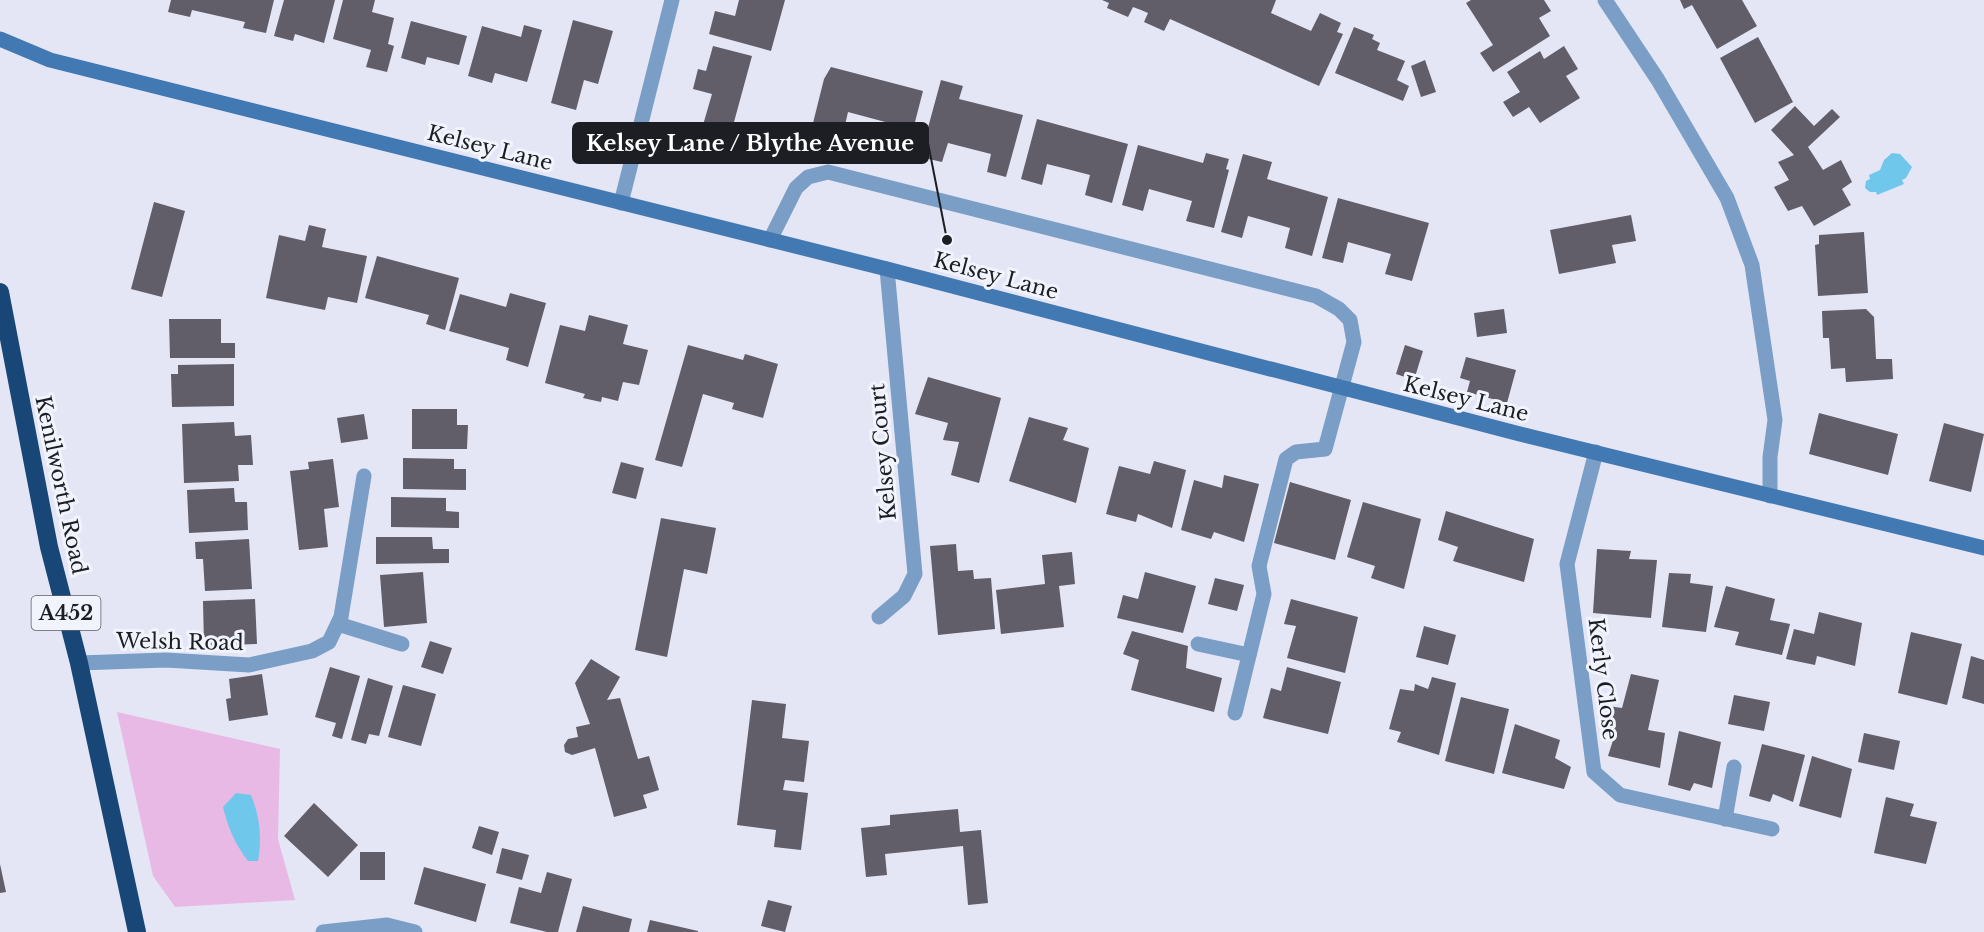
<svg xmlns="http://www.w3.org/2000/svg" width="1984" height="932" font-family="'Libre Baskerville',serif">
	<rect width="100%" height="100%" fill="#e4e6f6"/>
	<polygon fill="#e9b9e5" points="117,712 280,749 278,839 295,900 175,907 153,876"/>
	<g fill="#6fc7eb">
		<polygon points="1892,153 1900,154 1912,167 1906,178 1902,180 1904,184 1877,195 1876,192 1870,192 1865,188 1866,181 1870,179 1869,175 1880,170 1884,160"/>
		<path d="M236,793L251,795C260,817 262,838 258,861H248C235,844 228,828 223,807Z"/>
	</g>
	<g fill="#615d69">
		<polygon points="171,0 274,0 266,33 243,28 245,22 192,10 190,17 168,12"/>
		<polygon points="284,0 335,0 324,43 295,34 293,41 274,36"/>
		<polygon points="343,0 375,0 372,12 394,18 388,44 394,46 387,72 366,67 371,50 333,39"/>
		<polygon points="739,0 785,0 771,51 709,34 715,11 735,16"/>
		<polygon points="1102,0 1276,0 1271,13 1311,31 1320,13 1341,23 1337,32 1343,34 1319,86 1170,19 1164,31 1144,22 1148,13 1141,10 1133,7 1128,17 1107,8 1109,3"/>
		<polygon points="1471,0 1544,0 1551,11 1539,18 1550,36 1493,72 1480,53 1493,45 1466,3"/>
		<polygon points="1680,0 1742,0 1757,26 1717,49 1692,5 1684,9"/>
		<polygon points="573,20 613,31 598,84 584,80 576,110 551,103"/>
		<polygon points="411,21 467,36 459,65 427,57 425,65 401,58"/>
		<polygon points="524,25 542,30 527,82 495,73 492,83 468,76 482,26 521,37"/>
		<polygon points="1354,27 1374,35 1372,39 1380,43 1377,50 1405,61 1397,80 1409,86 1403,101 1335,73"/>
		<polygon points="1758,37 1793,102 1755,123 1720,58"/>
		<polygon points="713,46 752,56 731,133 703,125 712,94 693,89 698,69 706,71"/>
		<polygon points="1564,46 1578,69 1566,76 1580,98 1540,123 1529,107 1513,117 1503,102 1520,92 1507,72 1540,51 1544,59"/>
		<polygon points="1425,60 1436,92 1421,97 1411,66"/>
		<polygon points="831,67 923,91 907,153 883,147 889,123 848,112 843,134 812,127 824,79"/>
		<polygon points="941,80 963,86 959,99 1023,115 1006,177 987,172 991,154 948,143 942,162 920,157"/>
		<polygon points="1795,106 1814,126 1832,109 1840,117 1808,147 1823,170 1841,160 1852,182 1842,189 1851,205 1814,226 1802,206 1788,211 1774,187 1789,180 1778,162 1794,155 1771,130"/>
		<polygon points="1037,119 1128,144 1112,203 1085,195 1090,175 1067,169 1047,164 1042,185 1021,179"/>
		<polygon points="1138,145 1203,163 1206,153 1229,159 1226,169 1229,170 1214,228 1186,221 1192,201 1149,189 1143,211 1122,205"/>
		<polygon points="1243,154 1272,162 1267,179 1328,197 1312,256 1285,248 1290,228 1248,216 1242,238 1221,232"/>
		<polygon points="1338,198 1429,223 1412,281 1385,274 1391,254 1348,242 1343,263 1322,258"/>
		<polygon points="154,202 185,211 162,297 131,289"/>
		<polygon points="1631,215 1636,241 1612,245 1616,263 1559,274 1550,230"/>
		<polygon points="309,225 326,229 322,247 367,256 357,303 328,297 325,310 266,298 279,235 305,241"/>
		<polygon points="1864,232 1868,293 1818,296 1815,245 1819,244 1819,235"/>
		<polygon points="377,256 459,278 445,330 426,324 429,315 365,298"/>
		<polygon points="510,293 546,303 528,367 506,360 509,348 449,331 460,294 506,307"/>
		<polygon points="1504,309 1507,333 1477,337 1474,313"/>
		<polygon points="1866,309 1874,317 1876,359 1892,359 1893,379 1846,382 1845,368 1831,369 1829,338 1823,338 1822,311"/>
		<polygon points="589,315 628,325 623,344 648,350 639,385 623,382 618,401 602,397 601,402 583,398 585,394 545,383 560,325 585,331"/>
		<polygon points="169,319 221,319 221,343 235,343 235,358 170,358"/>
		<polygon points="688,345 743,360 745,354 778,364 763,418 732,409 734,403 703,394 682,467 655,460"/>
		<polygon points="1405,345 1423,351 1414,380 1396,374"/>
		<polygon points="1466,357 1516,370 1507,403 1467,392 1470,381 1460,378"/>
		<polygon points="234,364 234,406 172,407 171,374 178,374 178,365"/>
		<polygon points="928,377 1001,398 979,483 951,475 959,442 943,440 948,423 915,414"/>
		<polygon points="412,409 457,409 457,425 468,425 467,449 412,449"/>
		<polygon points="1819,413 1898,434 1888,475 1809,454"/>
		<polygon points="364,414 368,439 341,443 337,418"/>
		<polygon points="1029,417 1068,428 1063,440 1089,448 1076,503 1009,481"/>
		<polygon points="234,422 235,436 251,435 253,465 238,465 239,481 184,483 182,424"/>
		<polygon points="1944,423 1984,434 1971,492 1929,481"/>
		<polygon points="403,458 454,459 454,469 466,469 466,490 403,489"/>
		<polygon points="333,459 339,507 324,509 328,547 299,550 290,471 309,469 308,462"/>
		<polygon points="1154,461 1186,470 1172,528 1138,514 1136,522 1106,514 1119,466 1150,474"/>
		<polygon points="621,462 644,468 636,499 612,493"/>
		<polygon points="1224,475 1259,484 1244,542 1214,532 1211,539 1181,530 1194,480 1222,488"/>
		<polygon points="1290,482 1351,500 1335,560 1274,543"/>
		<polygon points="234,488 235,502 247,502 248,530 189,533 187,490"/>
		<polygon points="391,497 446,498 446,511 459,512 459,528 391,527"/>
		<polygon points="1363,502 1421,519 1404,589 1371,578 1375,566 1347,557"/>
		<polygon points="1446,511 1534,539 1524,582 1453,561 1458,547 1438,540"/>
		<polygon points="661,518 716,528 707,574 684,569 667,657 635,650"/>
		<polygon points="376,537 432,537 433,549 449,549 449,563 376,564"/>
		<polygon points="249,539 252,589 205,591 203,559 196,559 195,542"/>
		<polygon points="956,544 958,571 973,570 974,579 991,578 995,629 938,635 930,546"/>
		<polygon points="1597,549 1631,551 1629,559 1657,560 1651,618 1593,613"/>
		<polygon points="1072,552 1075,584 1059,586 1064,627 1001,634 996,590 1045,584 1042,555"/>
		<polygon points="423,572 427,623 384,627 380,575"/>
		<polygon points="1145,572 1196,586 1183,633 1117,618 1123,595 1138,599"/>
		<polygon points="1669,573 1691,574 1690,583 1713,586 1706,632 1662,627"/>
		<polygon points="1215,578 1244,585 1237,611 1208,604"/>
		<polygon points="1726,586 1775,599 1770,620 1790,624 1782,655 1735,645 1739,632 1714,627"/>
		<polygon points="255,599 257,644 204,646 203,601"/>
		<polygon points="1291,599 1358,617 1345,673 1287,658 1296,626 1284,624"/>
		<polygon points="1819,612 1862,623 1855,666 1817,656 1815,665 1786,659 1794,629 1814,634"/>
		<polygon points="1424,626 1456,635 1448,665 1416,657"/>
		<polygon points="1132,631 1188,646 1186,668 1222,678 1214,712 1131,690 1139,660 1123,654"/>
		<polygon points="1911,632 1962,644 1947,705 1898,693"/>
		<polygon points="430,641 452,648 443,674 421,667"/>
		<polygon points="1971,656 1984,660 1984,704 1962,698"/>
		<polygon points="591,659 620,677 607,700 620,698 638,759 649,756 659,790 643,795 647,808 614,817 595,748 572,755 565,752 564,745 568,739 578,737 576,727 590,724 575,683"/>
		<polygon points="330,667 360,676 342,739 332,736 336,723 315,717"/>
		<polygon points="1287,667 1341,682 1328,734 1263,718 1271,688 1281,691"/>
		<polygon points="262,674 268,715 229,721 226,699 231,698 229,679"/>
		<polygon points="1631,674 1659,680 1648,730 1665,733 1660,768 1608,756 1615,734 1603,732 1608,706 1622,708"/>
		<polygon points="1432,677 1456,683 1439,755 1397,742 1401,732 1389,729 1400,689 1414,691 1415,684 1428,689"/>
		<polygon points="368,678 393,686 379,736 369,734 366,744 351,740"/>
		<polygon points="403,685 436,694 421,746 388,737"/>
		<polygon points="1734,695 1770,702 1764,731 1728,724"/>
		<polygon points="1461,697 1509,709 1494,774 1445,761"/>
		<polygon points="752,700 786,704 782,738 809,741 804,782 785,780 783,790 808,793 801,850 774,847 776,830 737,825"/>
		<polygon points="1515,724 1560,740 1555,758 1571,767 1564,789 1502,773"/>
		<polygon points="1679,731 1721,742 1712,788 1694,783 1690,791 1668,785"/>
		<polygon points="1864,733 1900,741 1894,770 1858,762"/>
		<polygon points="1762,744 1805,755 1793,802 1773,794 1770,802 1749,796"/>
		<polygon points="1812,756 1852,769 1841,818 1799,806"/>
		<polygon points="1886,797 1914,804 1910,816 1937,822 1926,864 1874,853"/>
		<polygon points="314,803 358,845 328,877 284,836"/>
		<polygon points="958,809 960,832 981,830 988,903 968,905 963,846 885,854 887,875 866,877 861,828 890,825 890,815"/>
		<polygon points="479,826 499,832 492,855 472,848"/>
		<polygon points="502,848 529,855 522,880 496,873"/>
		<rect x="360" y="852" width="25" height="28"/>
		<polygon points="0,864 6,892 0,893"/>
		<polygon points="424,867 486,884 476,922 414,904"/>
		<polygon points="547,872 572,879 558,932 547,932 510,923 519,887 541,893"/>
		<polygon points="768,900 792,906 785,932 761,926"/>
		<polygon points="583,906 632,919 629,932 576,932"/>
		<polygon points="650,920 698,931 698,932 647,932"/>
	</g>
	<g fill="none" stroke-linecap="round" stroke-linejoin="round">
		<g stroke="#7a9ec6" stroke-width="15">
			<polyline points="1605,0 1658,80 1727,198 1752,265 1775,420 1770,457 1770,496"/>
			<polyline points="621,203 672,0"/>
			<polyline points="770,240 796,188 808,177 828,172 1316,296 1339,309 1350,320 1354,342 1325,449 1296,452 1286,459 1259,566 1264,594 1235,713"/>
			<polyline points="1596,452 1567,564 1594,772 1620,795 1772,829"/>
			<polyline points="879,617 904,596 915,574 887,269"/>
			<polyline points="338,624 402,644"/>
			<polyline points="1198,644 1249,655"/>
			<polyline points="79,663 166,660 249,665 312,651 329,642 341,617 364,476"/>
			<polyline points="1725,819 1734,767"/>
			<polyline points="323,932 387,925 415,932"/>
		</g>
		<polyline stroke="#4379b3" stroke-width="15" points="0,39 50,60 887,269 1516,433 1984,548"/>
		<polyline stroke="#184777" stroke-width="18" points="0,292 49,547 79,663 137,932"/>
	</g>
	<g text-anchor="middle" stroke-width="6" stroke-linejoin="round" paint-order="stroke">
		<rect fill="#f2f4fd" stroke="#5d5e64" stroke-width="1.5" x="31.5" y="596" width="69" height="34" rx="4.5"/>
		<g font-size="20" font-weight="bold" fill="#1d1e23">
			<text x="66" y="620">A452</text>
		</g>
		<g font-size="21" fill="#1d1e23" stroke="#f2f4fd">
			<text transform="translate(490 148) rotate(14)" y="7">Kelsey Lane</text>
			<text transform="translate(996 276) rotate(15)" y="7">Kelsey Lane</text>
			<text transform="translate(1466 399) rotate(14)" y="7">Kelsey Lane</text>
			<text transform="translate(883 452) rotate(-95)" y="7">Kelsey Court</text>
			<text transform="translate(61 485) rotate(78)" y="7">Kenilworth Road</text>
			<text transform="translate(180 642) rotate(1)" y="7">Welsh Road</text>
			<text transform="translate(1603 679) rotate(83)" y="7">Kerly Close</text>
		</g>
	</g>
	<path fill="none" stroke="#1d1e23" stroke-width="2" d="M947 240L928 143"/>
	<circle fill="#1d1e23" stroke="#f2f4fd" stroke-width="2" cx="947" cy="240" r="6"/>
	<rect fill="#1d1e23" stroke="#1d1e23" stroke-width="2" x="573" y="123" width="355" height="40" rx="6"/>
	<g font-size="22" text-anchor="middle" font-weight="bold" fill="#fff">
		<text x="750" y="151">Kelsey Lane / Blythe Avenue</text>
	</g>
</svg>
